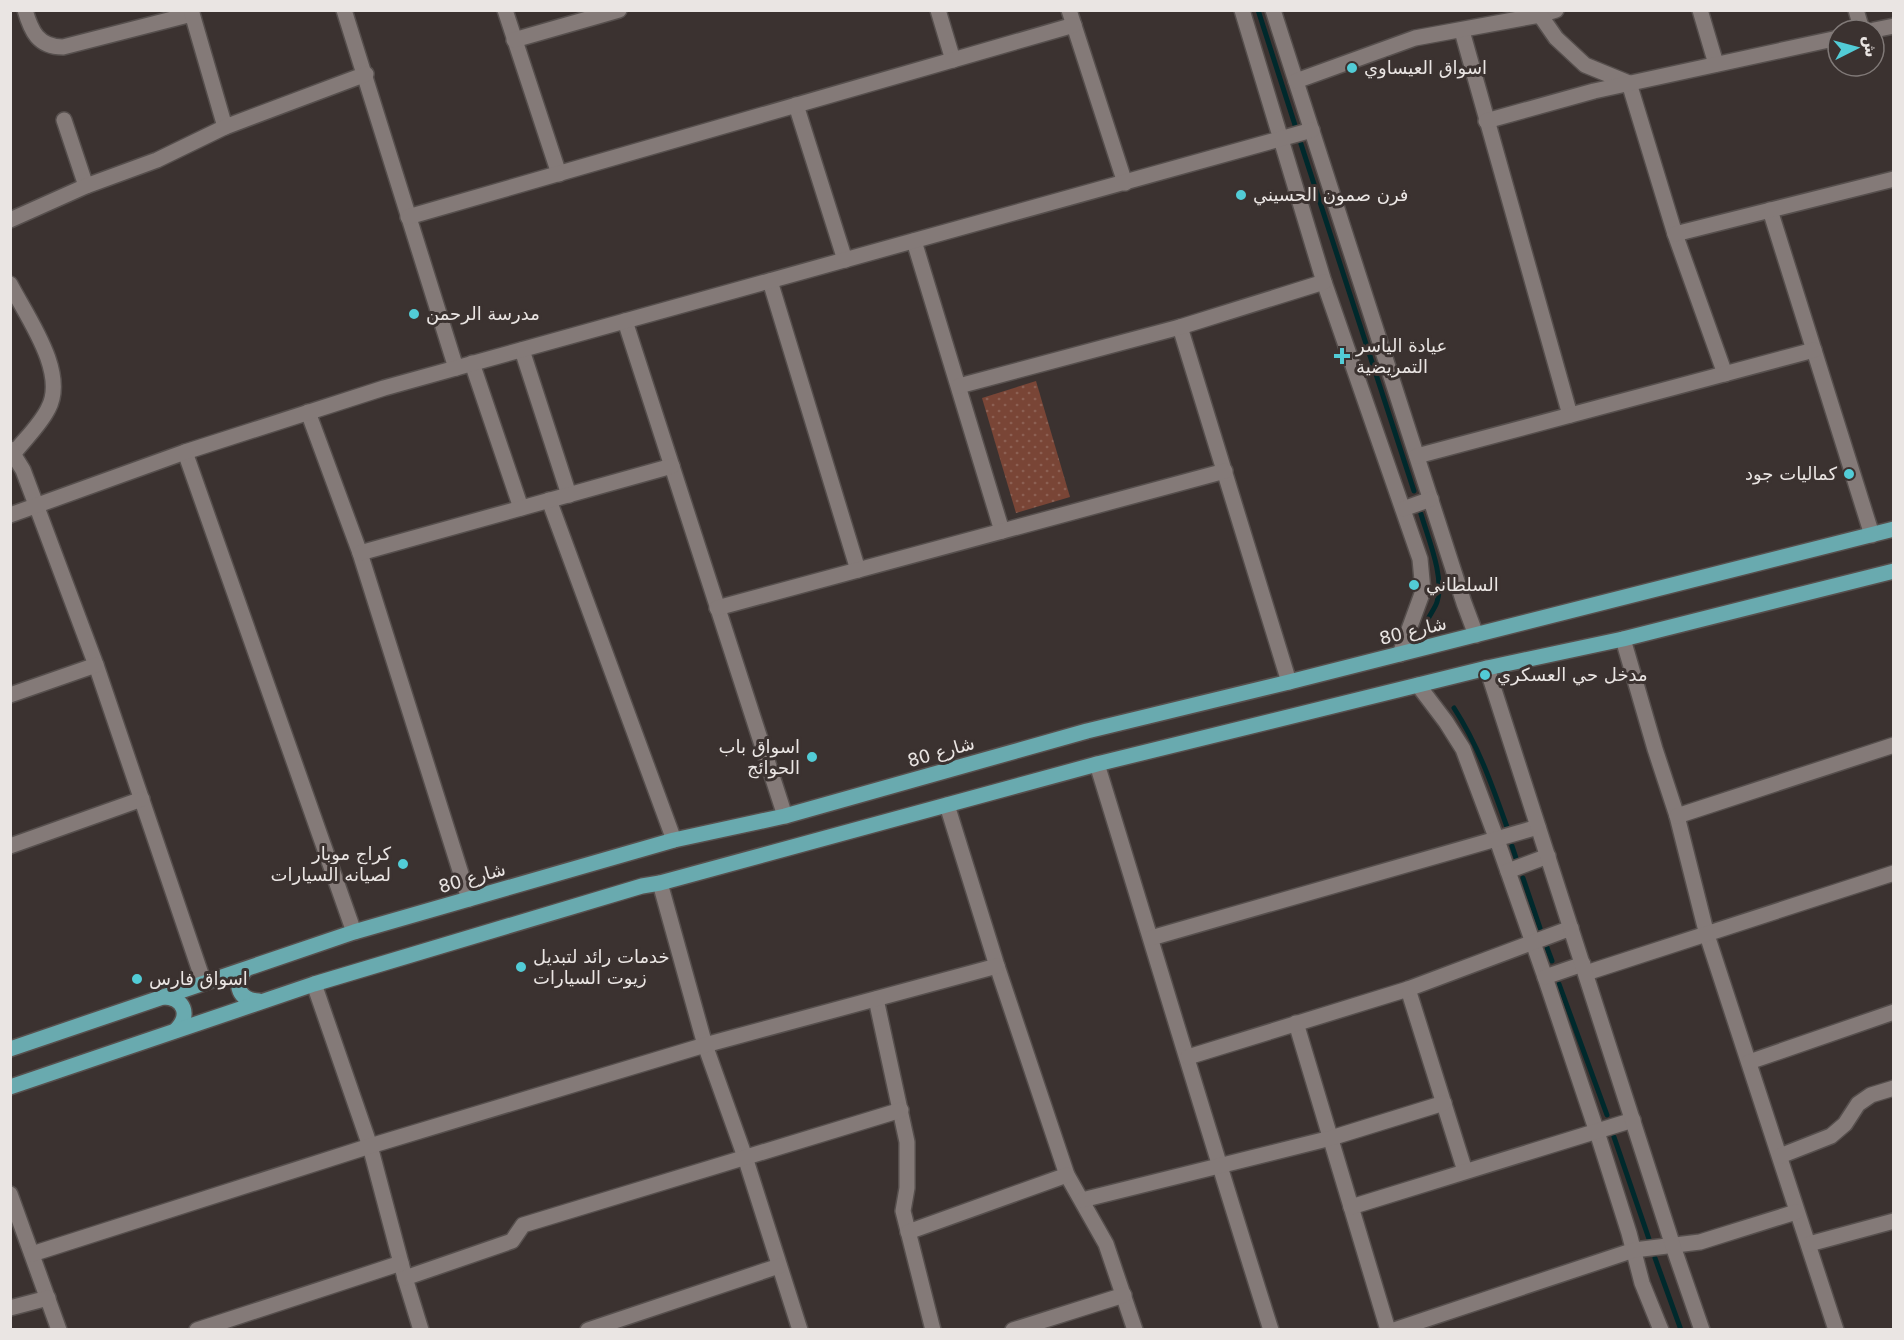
<svg xmlns="http://www.w3.org/2000/svg" width="1904" height="1340" font-family="'DejaVu Sans','Noto Naskh Arabic',sans-serif">
	<defs>
		<pattern id="park-dots" width="8" height="8" patternUnits="userSpaceOnUse" patternTransform="scale(1.5)"><rect width="8" height="8" fill="#794536"/><path d="M2 2h.1M6 6h.1" fill="none" stroke="#8c6053" stroke-width="1.8" stroke-linecap="round"/></pattern>
	</defs>
	<rect width="100%" height="100%" fill="#3b3230"/>
	<polygon fill="url(#park-dots)" points="1036,381 1070,497 1016,513 982,398"/>
	<g fill="none" stroke-linecap="round" stroke-linejoin="round">
		<g stroke="#00292c" stroke-width="5">
			<polyline points="1258,10 1295,125"/>
			<polyline points="1301,144 1414,491"/>
			<path d="M1421,514C1428,538 1445,578 1437,602C1435,608 1431,613 1428,619"/>
			<path d="M1454,708C1478,745 1492,785 1507,827"/>
			<polyline points="1512,846 1516,858"/>
			<polyline points="1523,878 1540,928"/>
			<polyline points="1546,945 1552,961"/>
			<polyline points="1559,984 1607,1115"/>
			<polyline points="1614,1137 1649,1239"/>
			<polyline points="1655,1258 1681,1330"/>
		</g>
		<g stroke="#564f4d" stroke-width="18">
			<g id="street">
				<path d="M25,10C31,31 38,47 63,47L192,14"/>
				<polyline points="191,10 225,127"/>
				<polyline points="344,10 456,368"/>
				<polyline points="505,10 559,174"/>
				<polyline points="938,10 953,60"/>
				<polyline points="1069,10 1125,183"/>
				<polyline points="1242,10 1324,282 1420,559 1423,591 1400,654"/>
				<polyline points="1273,10 1464,603 1476,635"/>
				<polyline points="1700,10 1716,64"/>
				<polyline points="1856,10 1862,30"/>
				<polyline points="1540,15 1556,10"/>
				<polyline points="1874,30 1894,26"/>
				<polyline points="1462,31 1570,415"/>
				<polyline points="514,40 619,10"/>
				<polyline points="1296,81 1415,38 1540,15 1556,38 1585,65 1629,83 1675,234 1725,374"/>
				<polyline points="796,105 845,260"/>
				<polyline points="64,120 86,186"/>
				<polyline points="1486,121 1594,91 1838,38"/>
				<polyline points="1770,210 1872,535"/>
				<polyline points="408,217 1074,25"/>
				<polyline points="10,220 86,186 157,160 225,127 366,74"/>
				<polyline points="1675,234 1894,179"/>
				<polyline points="914,241 1002,531"/>
				<polyline points="770,281 858,570"/>
				<path d="M10,284C27,317 68,373 48,409C40,425 25,439 14,453"/>
				<polyline points="625,321 785,816"/>
				<polyline points="1180,327 1289,682"/>
				<polyline points="522,350 569,495"/>
				<polyline points="472,363 521,508"/>
				<polyline points="959,386 1180,327 1324,282"/>
				<polyline points="308,412 360,553 469,899"/>
				<polyline points="10,449 23,470 96,665 204,983"/>
				<polyline points="185,452 354,932"/>
				<polyline points="1417,456 1814,350"/>
				<polyline points="549,500 674,840"/>
				<polyline points="1403,509 1431,499"/>
				<polyline points="10,515 185,452 384,388 1312,130"/>
				<polyline points="360,553 672,466"/>
				<polyline points="717,608 1225,471"/>
				<polyline points="1623,639 1655,749 1677,816 1707,935 1836,1330"/>
				<polyline points="1418,685 1446,722 1463,749 1497,840 1545,977 1597,1132 1629,1233 1642,1283 1661,1330"/>
				<polyline points="10,695 96,665"/>
				<path d="M1097,764C1155,952 1211,1141 1271,1330"/>
				<polyline points="947,805 997,966 1067,1175 1106,1244 1135,1330"/>
				<polyline points="1677,816 1894,745"/>
				<polyline points="10,846 142,799"/>
				<polyline points="1508,871 1548,856"/>
				<polyline points="660,883 705,1045 745,1157 800,1330"/>
				<polyline points="1151,938 1538,827"/>
				<polyline points="1586,973 1894,873"/>
				<polyline points="1545,977 1583,964"/>
				<polyline points="314,984 370,1146 405,1278 421,1330"/>
				<polyline points="1408,989 1465,1171"/>
				<polyline points="876,999 907,1142 907,1188 903,1211 933,1330"/>
				<polyline points="1296,1023 1388,1330"/>
				<polyline points="1188,1057 1408,989 1571,928"/>
				<polyline points="1749,1062 1894,1012"/>
				<polyline points="1780,1156 1831,1136 1845,1124 1858,1104 1871,1095 1894,1088"/>
				<polyline points="10,1194 59,1330"/>
				<polyline points="1082,1200 1331,1138 1444,1103"/>
				<polyline points="1351,1207 1633,1120"/>
				<polyline points="908,1232 1067,1175"/>
				<polyline points="1809,1244 1894,1221"/>
				<polyline points="32,1254 370,1146 705,1045 997,966"/>
				<polyline points="405,1278 512,1241 523,1225 901,1110"/>
				<polyline points="10,1308 48,1298"/>
				<polyline points="197,1330 401,1263"/>
				<polyline points="588,1330 779,1266"/>
				<polyline points="1013,1330 1124,1295"/>
				<polyline points="1394,1330 1634,1250 1700,1242 1796,1212"/>
			</g>
		</g>
		<g stroke="#564f4d" stroke-width="18">
			<polyline id="secondary" points="1487,668 1673,1246 1702,1330"/>
		</g>
		<g stroke="#564f4d" stroke-width="18">
			<g id="primary">
				<path d="M245,970C233,986 239,1000 259,1001"/>
				<path d="M164,997C184,998 191,1015 176,1030"/>
				<polyline points="10,1049 354,932 674,840 785,816 1087,731 1289,682 1894,529"/>
				<polyline points="10,1087 314,984 642,886 660,883 1097,764 1487,668 1623,639 1894,571"/>
			</g>
		</g>
		<use href="#street" stroke="#847a78" stroke-width="15"/>
		<use href="#secondary" stroke="#847a78" stroke-width="15"/>
		<use href="#primary" stroke="#69aaaf" stroke-width="15"/>
	</g>
	<g fill="#52ccd6" stroke="#3b3230" stroke-width="2">
		<circle cx="1352" cy="68" r="6"/>
		<circle cx="1241" cy="195" r="6"/>
		<circle cx="414" cy="314" r="6"/>
		<path d="M1339 347h6v6h6v6h-6v6h-6v-6h-6v-6h6z"/>
		<circle cx="1849" cy="474" r="6"/>
		<circle cx="1414" cy="585" r="6"/>
		<circle cx="1485" cy="675" r="6"/>
		<circle cx="812" cy="757" r="6"/>
		<circle cx="403" cy="864" r="6"/>
		<circle cx="521" cy="967" r="6"/>
		<circle cx="137" cy="979" r="6"/>
	</g>
	<g text-anchor="middle" stroke-width="6" stroke-linejoin="round" paint-order="stroke">
		<g font-size="18" fill="#eae5e3" stroke="#3b3230" text-anchor="start">
			<text x="1364" y="74">اسواق العيساوي</text>
			<text x="1253" y="201">فرن صمون الحسيني</text>
			<text x="426" y="320">مدرسة الرحمن</text>
			<text x="1356" y="352">عيادة الياسر<tspan x="1356" dy="21">التمريضية</tspan></text>
			<text x="1837" y="480" text-anchor="end">كماليات جود</text>
			<text x="1426" y="591">السلطاني</text>
			<text x="1497" y="681">مدخل حي العسكري</text>
			<text x="800" y="753" text-anchor="end">اسواق باب<tspan x="800" dy="21">الحوائج</tspan></text>
			<text x="391" y="860" text-anchor="end">كراج موبار<tspan x="391" dy="21">لصيانه السيارات</tspan></text>
			<text x="533" y="963">خدمات رائد لتبديل<tspan x="533" dy="21">زيوت السيارات</tspan></text>
			<text x="149" y="985">اسواق فارس</text>
		</g>
		<g font-size="18" fill="#eae5e3" stroke="#3b3230">
			<text transform="translate(1413 631) rotate(-14)" y="6">شارع 80</text>
			<text transform="translate(941 752) rotate(-16)" y="6">شارع 80</text>
			<text transform="translate(472 878) rotate(-16)" y="6">شارع 80</text>
		</g>
	</g>
	<rect width="1904" height="1340" fill="none" stroke="#eae5e3" stroke-width="24"/>
	<g transform="translate(1856 48) rotate(84)"><circle r="28" fill="#3b3230" stroke="#817a78" stroke-width="1.5"/>
	<path d="M0-4.5L10 22L0 15L-10 22Z" fill="#52ccd6"/>
	<text y="-9" font-size="16" font-weight="bold" text-anchor="middle" fill="#eae5e3">ش</text>
	</g>
</svg>
